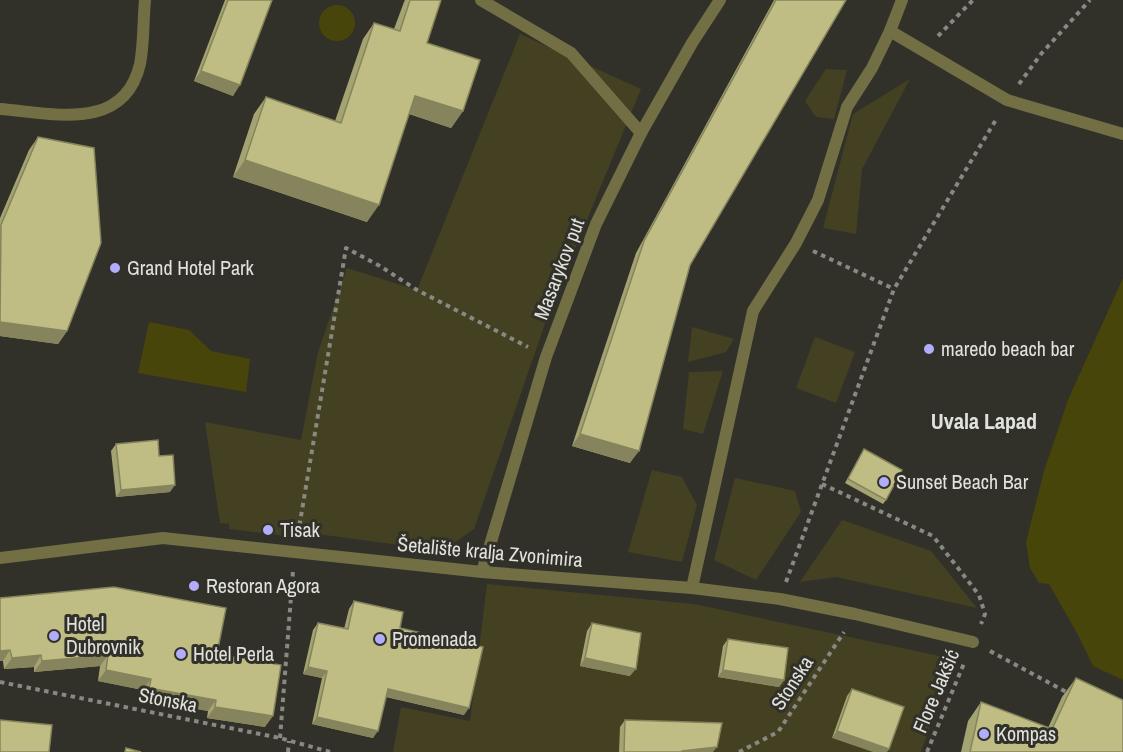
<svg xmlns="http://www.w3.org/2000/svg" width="1123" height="752" font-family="'Archivo Narrow',sans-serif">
	<rect width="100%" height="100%" fill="#31312a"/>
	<g fill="#434122">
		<polygon points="520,34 641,89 549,312 474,529 448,547 407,546 287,530 286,536 229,529 229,524 220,523 205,422 301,440 318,352 347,268 417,290"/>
		<polygon points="826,69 847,70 834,119 816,117 805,101"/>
		<polygon points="910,79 862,169 856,234 823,228 853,114"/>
		<polygon points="692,327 734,339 726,352 688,362"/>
		<polygon points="815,337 855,352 836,403 796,388"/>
		<polygon points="723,371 703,434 683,429 689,372"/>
		<polygon points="652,470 682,477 697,505 682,562 628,552"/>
		<polygon points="735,478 795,491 801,512 756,580 714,560"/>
		<polygon points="842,520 931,551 977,608 836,577 800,582"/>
		<polygon points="487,584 694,604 954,659 921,752 393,752 401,707 470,721"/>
	</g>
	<g fill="#48450a">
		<circle cx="337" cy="23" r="18"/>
		<polygon points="1123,278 1123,680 1093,666 1077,633 1049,584 1039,583 1030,568 1026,542 1044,471 1068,400"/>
		<polygon points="149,322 189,330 211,351 250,359 246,392 138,373"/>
	</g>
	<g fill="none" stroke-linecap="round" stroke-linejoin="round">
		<g stroke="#898984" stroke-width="4" stroke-dasharray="4.5 4.5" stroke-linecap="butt">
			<polyline points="938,36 973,0"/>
			<polyline points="1019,84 1041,54 1090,0"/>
			<polyline points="813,251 894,289"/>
			<polyline points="822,484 933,536 979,595 985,614 981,624"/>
			<polyline points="298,534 346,248 380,266 417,290 528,347"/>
			<polyline points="786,582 894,289 997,118"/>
			<polyline points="990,651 1070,694"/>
			<polyline points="0,682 280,738 330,752"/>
			<polyline points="280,738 293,571"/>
			<polyline points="288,752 289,741"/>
			<polyline points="739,752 778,732 844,632"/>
			<polyline points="927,752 965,661"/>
		</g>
		<g stroke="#726f45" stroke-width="12">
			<polyline points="902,0 890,31 1007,100 1123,134"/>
			<path d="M0,109C52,113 124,133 140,64C144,44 143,21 145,0"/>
		</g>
		<g stroke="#726f45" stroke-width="12">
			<polyline points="481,0 571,53 641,133"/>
			<polyline points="0,558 163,538 482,572 692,588 780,599 855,614 973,642"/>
			<polyline points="482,572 546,357 596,224 641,133 692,43 720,0"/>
			<polyline points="692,588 753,311 796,243 818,200 847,107 872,68 890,31"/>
		</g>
	</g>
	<g fill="#a4a372">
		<polygon points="225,0 272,0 233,96 194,81"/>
		<polygon points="405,0 441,0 427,43 463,111 451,128 409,114 367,222 233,177 254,114 266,97 335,121 363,39 374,23 394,29 404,2"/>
		<polygon points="774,0 846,0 690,265 630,463 572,446 636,253"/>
		<polygon points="38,137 67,331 58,344 0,336 0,218 29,150"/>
		<polygon points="116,444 159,456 170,492 116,497 111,451"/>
		<polygon points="864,449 886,500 883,504 845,483"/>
		<polygon points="0,598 217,654 265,727 207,718 208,711 142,699 143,690 98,681 100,666 34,672 34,667 4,669 3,661 0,661"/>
		<polygon points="354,601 400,628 464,715 386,697 373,738 312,724 322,678 303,674 313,630 318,623 344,629 349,609"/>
		<polygon points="592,623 630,676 580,666 587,631"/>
		<polygon points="728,639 784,680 779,687 718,677 723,646"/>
		<polygon points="1076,678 1123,752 961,752 968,721 981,702 1048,728 1062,697"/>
		<polygon points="852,689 904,707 832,738 847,696"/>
		<polygon points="625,720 713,752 619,752 620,727"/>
	</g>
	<g fill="#86845c">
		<polygon points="201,71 240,85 233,96 194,81"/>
		<polygon points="415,96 463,111 451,128 404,112"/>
		<polygon points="245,160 379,205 367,222 233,177"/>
		<polygon points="0,322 67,331 58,344 0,336"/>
		<polygon points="580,434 639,451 630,463 572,446"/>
		<polygon points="175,485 170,492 116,497 121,490"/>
		<polygon points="10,650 3,661 0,661 0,651"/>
		<polygon points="41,655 34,667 4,669 12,658"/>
		<polygon points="108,655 100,666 34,672 42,661"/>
		<polygon points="585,658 636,669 630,676 580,666"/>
		<polygon points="308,667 327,671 322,678 303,674"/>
		<polygon points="106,670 151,679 143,690 98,681"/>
		<polygon points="723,670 784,680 779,687 718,677"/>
		<polygon points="149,688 216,700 208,711 142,699"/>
		<polygon points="388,689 469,708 464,715 383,696"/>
		<polygon points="215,707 273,716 265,727 207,718"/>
		<polygon points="317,717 378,731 373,738 312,724"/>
		<polygon points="837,731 889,749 887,752 873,752 832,738"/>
		<polygon points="717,747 713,752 682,752 682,751"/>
	</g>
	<g fill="#bfbd84" stroke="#86845c" stroke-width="1.5">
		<polygon points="228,0 272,0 240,85 201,71"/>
		<polygon points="410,0 441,0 427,43 480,60 463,111 415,96 379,205 245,160 266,97 341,123 374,23 400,31"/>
		<polygon points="776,0 846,0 690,265 639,451 580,434 644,241"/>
		<polygon points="38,137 94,148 101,243 67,331 0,322 1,225"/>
		<polygon points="158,440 159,456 173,455 175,485 121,490 116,444"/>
		<polygon points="864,449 902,470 886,500 848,479"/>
		<polygon points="114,587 226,608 217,654 281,665 273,716 215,707 216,700 149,688 151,679 106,670 108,655 42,661 41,655 12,658 10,650 0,651 0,598"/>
		<polygon points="354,601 403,612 400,628 483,647 469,708 388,689 378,731 317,717 327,671 308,667 318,623 348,629"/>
		<polygon points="592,623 641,633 636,669 585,658"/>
		<polygon points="728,639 788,648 784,680 723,670"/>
		<polygon points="1076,678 1123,700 1123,752 970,752 981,702 1052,729"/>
		<polygon points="852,689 904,707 889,749 837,731"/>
		<polygon points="0,720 52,725 49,752 0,752"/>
		<polygon points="625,720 722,723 717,747 682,751 682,752 624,752"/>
		<polygon points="126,748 141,752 125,752"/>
	</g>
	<g fill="#b1adfa" stroke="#31312a" stroke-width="2">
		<circle cx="115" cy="268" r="6"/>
		<circle cx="929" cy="349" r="6"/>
		<circle cx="884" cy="482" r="6"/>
		<circle cx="268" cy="530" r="6"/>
		<circle cx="194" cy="586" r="6"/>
		<circle cx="54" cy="636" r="6"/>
		<circle cx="380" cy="639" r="6"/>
		<circle cx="181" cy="654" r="6"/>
		<circle cx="984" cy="734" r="6"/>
	</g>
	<g text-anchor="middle" stroke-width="6" stroke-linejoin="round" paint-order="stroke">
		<g font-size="20" fill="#e1e1dd" stroke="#31312a" text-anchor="start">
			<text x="127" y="275">Grand Hotel Park</text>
			<text x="941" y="356">maredo beach bar</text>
			<text x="896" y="489">Sunset Beach Bar</text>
			<text x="280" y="537">Tisak</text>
			<text x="206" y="593">Restoran Agora</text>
			<text x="66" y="631">Hotel<tspan x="66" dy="23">Dubrovnik</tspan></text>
			<text x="392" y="646">Promenada</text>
			<text x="193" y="661">Hotel Perla</text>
			<text x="996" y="741">Kompas</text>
		</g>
		<g font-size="20" fill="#e1e1dd" stroke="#31312a">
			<text transform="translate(559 269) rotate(-69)" y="7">Masarykov put</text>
			<text transform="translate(490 552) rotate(5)" y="7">Šetalište kralja Zvonimira</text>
			<text transform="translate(792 683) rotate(-57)" y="7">Stonska</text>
			<text transform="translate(936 691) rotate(-67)" y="7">Flore Jakšić</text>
			<text transform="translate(168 700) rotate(11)" y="7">Stonska</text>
		</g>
		<g font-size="22" font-weight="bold" fill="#e1e1dd" stroke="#31312a">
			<text x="984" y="429">Uvala Lapad</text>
		</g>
	</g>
</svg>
